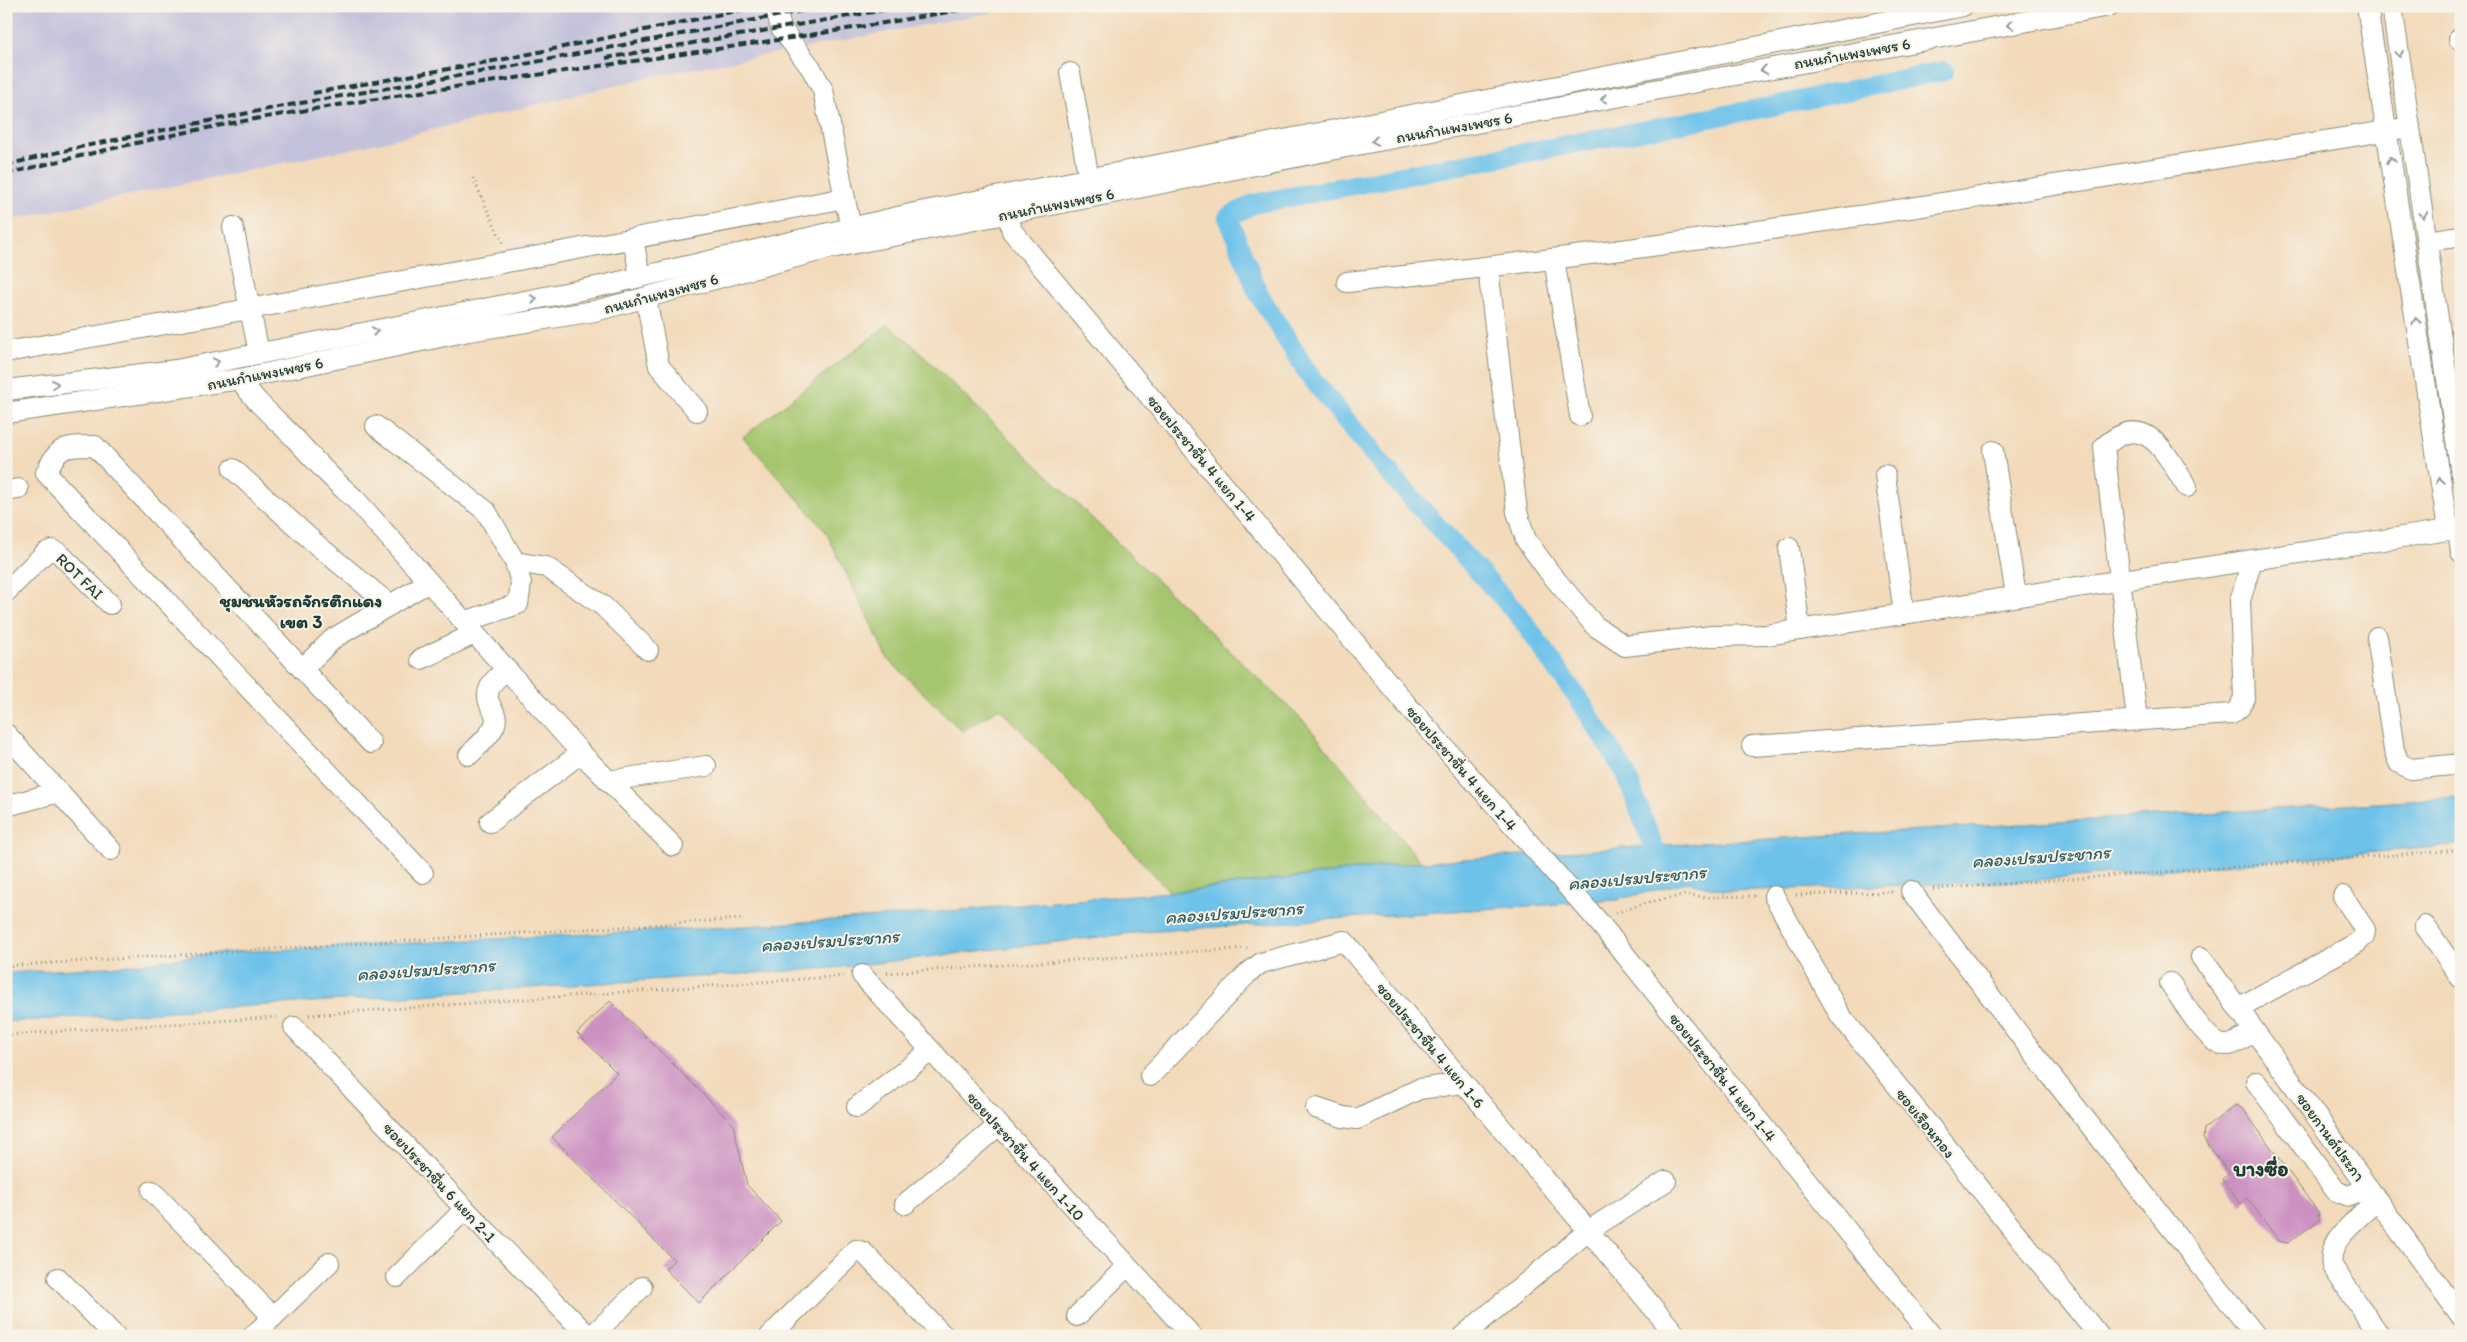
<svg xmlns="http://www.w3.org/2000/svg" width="2467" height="1342" font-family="Itim,'Playpen Sans Thai',sans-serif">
	<rect width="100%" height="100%" fill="#f7f3e8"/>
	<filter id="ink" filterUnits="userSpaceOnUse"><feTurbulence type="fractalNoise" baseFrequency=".02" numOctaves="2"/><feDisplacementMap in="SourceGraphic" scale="10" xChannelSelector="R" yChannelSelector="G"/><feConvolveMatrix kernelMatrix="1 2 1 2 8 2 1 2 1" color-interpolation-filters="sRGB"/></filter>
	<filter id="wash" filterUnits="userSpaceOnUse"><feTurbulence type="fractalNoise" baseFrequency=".0096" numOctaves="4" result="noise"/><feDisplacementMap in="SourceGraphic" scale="20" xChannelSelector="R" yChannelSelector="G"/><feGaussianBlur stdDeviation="1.12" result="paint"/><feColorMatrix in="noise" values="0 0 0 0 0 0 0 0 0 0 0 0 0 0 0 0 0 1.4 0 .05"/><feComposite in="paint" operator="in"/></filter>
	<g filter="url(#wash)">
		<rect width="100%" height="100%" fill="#f3daba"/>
		<polygon fill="#c3c1db" points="6,6 1025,6 654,76 374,144 6,221"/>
		<polygon fill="#a5c66e" stroke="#628251" points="887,325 908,341 1306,724 1421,862 1170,892 1000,708 962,731 888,659 825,530 743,437"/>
		<polygon fill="#6dc2ea" stroke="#46808f" points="2461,798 2461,845 2027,881 1728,891 1687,882 1616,900 1142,932 833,968 6,1022 6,973 122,966 216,953 730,927 893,916 1192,890 1421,862 1667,845"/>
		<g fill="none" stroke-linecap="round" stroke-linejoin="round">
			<polyline stroke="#6dc2ea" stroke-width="20" points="1662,870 1626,774 1584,707 1521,618 1388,472 1309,375 1258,293 1228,217 1253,204 1768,107 1944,71"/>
		</g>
		<g id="blocks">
			<g fill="#cc91c2">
				<polygon points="610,1001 733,1124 747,1185 781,1221 699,1303 665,1269 674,1260 552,1137 617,1073 577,1033"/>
				<polygon points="2236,1105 2243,1109 2318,1212 2319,1220 2288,1243 2279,1241 2247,1198 2240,1204 2222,1179 2229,1173 2203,1138 2204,1129"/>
			</g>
		</g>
	</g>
	<g filter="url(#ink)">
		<use href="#blocks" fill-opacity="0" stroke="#898c77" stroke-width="1"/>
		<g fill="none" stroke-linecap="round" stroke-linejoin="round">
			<g stroke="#898c77" stroke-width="22">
				<g id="minor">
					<polyline points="775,6 781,28 811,68 823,90 851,229"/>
					<polyline points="2367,6 2448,529"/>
					<polyline points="2392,6 2461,474"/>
					<polyline points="2459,39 2461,39"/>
					<polyline points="1070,73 1089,179"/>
					<polyline points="1005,200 1012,231 1406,704 1597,920 1932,1336"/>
					<polyline points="233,227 259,353"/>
					<polyline points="633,239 640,276"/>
					<polyline points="2427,241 2461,236"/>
					<polyline points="1554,259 1580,416"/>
					<polyline points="1488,268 1517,512 1526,540 1550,573 1595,626 1625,646 1712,636 1766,635 2461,528"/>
					<path d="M1347,282C1704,247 2057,184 2410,127"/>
					<polyline points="646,298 659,366 697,411"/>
					<path d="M6,352C286,303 566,252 845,198"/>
					<path d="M240,379C256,404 280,422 300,444C318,464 335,482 355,499L581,753L673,846"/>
					<polyline points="6,390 176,370 606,285 915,213 1963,6"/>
					<polyline points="6,413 240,379 469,331 595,311 826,249 1367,143 2109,6"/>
					<polyline points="376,426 486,511 515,562 521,583 518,604 464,622"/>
					<polyline points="1993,451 2016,596"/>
					<polyline points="233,469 317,545 390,605"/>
					<polyline points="1885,475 1904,614"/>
					<polyline points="6,491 18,489"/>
					<polyline points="2458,529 2461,552"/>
					<polyline points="1789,548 1800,630"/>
					<polyline points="515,562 546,567 603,606 648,650"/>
					<polyline points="6,592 45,553 52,550 59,553 110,604"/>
					<polyline points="2377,637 2394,750 2399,763 2411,769 2461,764"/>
					<polyline points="421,659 474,634"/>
					<polyline points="302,669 334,638 429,582"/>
					<path d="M2137,719L2104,447C2146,408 2166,455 2187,487"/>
					<polyline points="6,734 111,850"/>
					<path d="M371,743L95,446C66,446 58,445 46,473L423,873"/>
					<polyline points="1752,746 2232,714 2239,708 2244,698 2240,601 2252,560"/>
					<path d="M469,755C477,747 492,734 495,724C498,714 492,711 489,702C484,689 497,675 508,671"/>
					<polyline points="608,781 706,766"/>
					<polyline points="6,806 59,792"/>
					<polyline points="490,822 581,753"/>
					<polyline points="1911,891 2037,1058 2256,1336"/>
					<polyline points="1774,896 1840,1015 2099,1336"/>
					<polyline points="2425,926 2461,978"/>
					<polyline points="2201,957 2461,1316"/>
					<polyline points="862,975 1192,1336"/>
					<path d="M2170,983C2181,998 2208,1047 2227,1045C2236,1045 2247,1035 2254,1030"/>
					<polyline points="2238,1008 2357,943 2364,936 2365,930 2343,896"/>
					<polyline points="294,1027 465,1209 588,1336"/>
					<polyline points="1150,1076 1247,974 1261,963 1344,941 1677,1336"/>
					<polyline points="2256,1082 2336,1191 2349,1196 2368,1188"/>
					<polyline points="857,1107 931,1051"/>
					<polyline points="1316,1108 1343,1117 1357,1119 1419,1089 1463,1083"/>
					<polyline points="152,1191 273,1317"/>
					<path d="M2376,1201C2358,1219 2327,1239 2332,1266L2380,1336"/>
					<polyline points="905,1204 998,1126"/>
					<polyline points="397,1277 465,1209"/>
					<polyline points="58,1278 115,1336"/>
					<polyline points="1077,1316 1127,1266"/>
					<polyline points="253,1336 329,1263"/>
					<polyline points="592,1336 642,1287"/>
					<polyline points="770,1336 856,1250 863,1252 944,1336"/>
					<polyline points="1463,1336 1588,1231 1666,1181"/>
				</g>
			</g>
			<g stroke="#898c77" stroke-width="3" stroke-dasharray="1 4" stroke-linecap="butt">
				<polyline points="473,178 503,244"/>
				<polyline points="1933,889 2461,850"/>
				<polyline points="1796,895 1892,892"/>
				<polyline points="1616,913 1649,902 1685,895 1705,897 1755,896"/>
				<polyline points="6,966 741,919"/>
				<polyline points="887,973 1248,948"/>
				<polyline points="309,1015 844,976"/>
				<polyline points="6,1035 278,1017"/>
			</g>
			<use href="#minor" stroke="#fff" stroke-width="20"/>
			<g stroke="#1f3d34" stroke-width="4" stroke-dasharray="8 4" stroke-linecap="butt">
				<polyline points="606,58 907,6"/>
				<polyline points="313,93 510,58 760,6"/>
				<polyline points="6,165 80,147 278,107 509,67 828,6"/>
				<path d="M6,174C96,152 187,130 278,115C512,75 748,49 981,6"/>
			</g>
		</g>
		<defs><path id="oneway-chevron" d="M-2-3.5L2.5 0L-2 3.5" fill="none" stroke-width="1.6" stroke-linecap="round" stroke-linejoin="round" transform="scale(1.25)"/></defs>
		<g stroke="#8f9e9a">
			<use href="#oneway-chevron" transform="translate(2010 25) rotate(170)"/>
			<use href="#oneway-chevron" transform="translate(2399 54) rotate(82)"/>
			<use href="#oneway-chevron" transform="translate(1764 70) rotate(170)"/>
			<use href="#oneway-chevron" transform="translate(1604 99) rotate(170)"/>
			<use href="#oneway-chevron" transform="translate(1375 141) rotate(170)"/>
			<use href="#oneway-chevron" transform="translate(2391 160) rotate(-99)"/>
			<use href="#oneway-chevron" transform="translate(2423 215) rotate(82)"/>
			<use href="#oneway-chevron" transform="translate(534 299) rotate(-11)"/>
			<use href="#oneway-chevron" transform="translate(2416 321) rotate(-99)"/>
			<use href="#oneway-chevron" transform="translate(375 331) rotate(-11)"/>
			<use href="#oneway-chevron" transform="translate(216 362) rotate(-11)"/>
			<use href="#oneway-chevron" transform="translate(55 384) rotate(-7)"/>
			<use href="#oneway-chevron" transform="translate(2440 481) rotate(-99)"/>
		</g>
	</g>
	<g text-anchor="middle" stroke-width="4" stroke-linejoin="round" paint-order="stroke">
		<g font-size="16" fill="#1f3d34" stroke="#f7f3e8">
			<text transform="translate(1852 53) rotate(-10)" y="6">ถนนกำแพงเพชร 6</text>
			<text transform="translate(1454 127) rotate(-10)" y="6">ถนนกำแพงเพชร 6</text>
			<text transform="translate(1056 204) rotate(-11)" y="6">ถนนกำแพงเพชร 6</text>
			<text transform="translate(661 293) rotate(-15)" y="6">ถนนกำแพงเพชร 6</text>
			<text transform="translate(265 373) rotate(-11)" y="6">ถนนกำแพงเพชร 6</text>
			<text transform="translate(1202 458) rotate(50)" y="6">ซอยประชาชื่น 4 แยก 1-4</text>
			<text transform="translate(80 576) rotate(44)" y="6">ROT FAI</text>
			<text transform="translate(1462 768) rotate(49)" y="6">ซอยประชาชื่น 4 แยก 1-4</text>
			<text transform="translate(1431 1045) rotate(50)" y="6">ซอยประชาชื่น 4 แยก 1-6</text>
			<text transform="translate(1723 1077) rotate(51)" y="6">ซอยประชาชื่น 4 แยก 1-4</text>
			<text transform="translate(1926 1123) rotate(51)" y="6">ซอยเรือนทอง</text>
			<text transform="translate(2331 1137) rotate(54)" y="6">ซอยกานต์ประภา</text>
			<text transform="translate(1026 1156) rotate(48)" y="6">ซอยประชาชื่น 4 แยก 1-10</text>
			<text transform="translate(440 1182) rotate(47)" y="6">ซอยประชาชื่น 6 แยก 2-1</text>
		</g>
		<g font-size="18" font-weight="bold" fill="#1f3d34" stroke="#f7f3e8">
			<text x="301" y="607">ชุมชนหัวรถจักรตึกแดง<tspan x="301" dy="21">เขต 3</tspan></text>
		</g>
		<g font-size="18" font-style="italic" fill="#325e62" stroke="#f7f3e8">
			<text transform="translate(2041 857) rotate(-4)" y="6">คลองเปรมประชากร</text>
			<text transform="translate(1637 878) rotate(-5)" y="6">คลองเปรมประชากร</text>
			<text transform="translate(1234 913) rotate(-4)" y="6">คลองเปรมประชากร</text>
			<text transform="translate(830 941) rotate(-4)" y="6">คลองเปรมประชากร</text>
			<text transform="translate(426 970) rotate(-4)" y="6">คลองเปรมประชากร</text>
		</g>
		<g font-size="21" font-weight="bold" fill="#1f3d34" stroke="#f7f3e8">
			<text x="2261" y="1176">บางซื่อ</text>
		</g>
	</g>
	<rect width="2467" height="1342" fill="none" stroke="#f7f3e8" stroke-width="25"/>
</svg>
